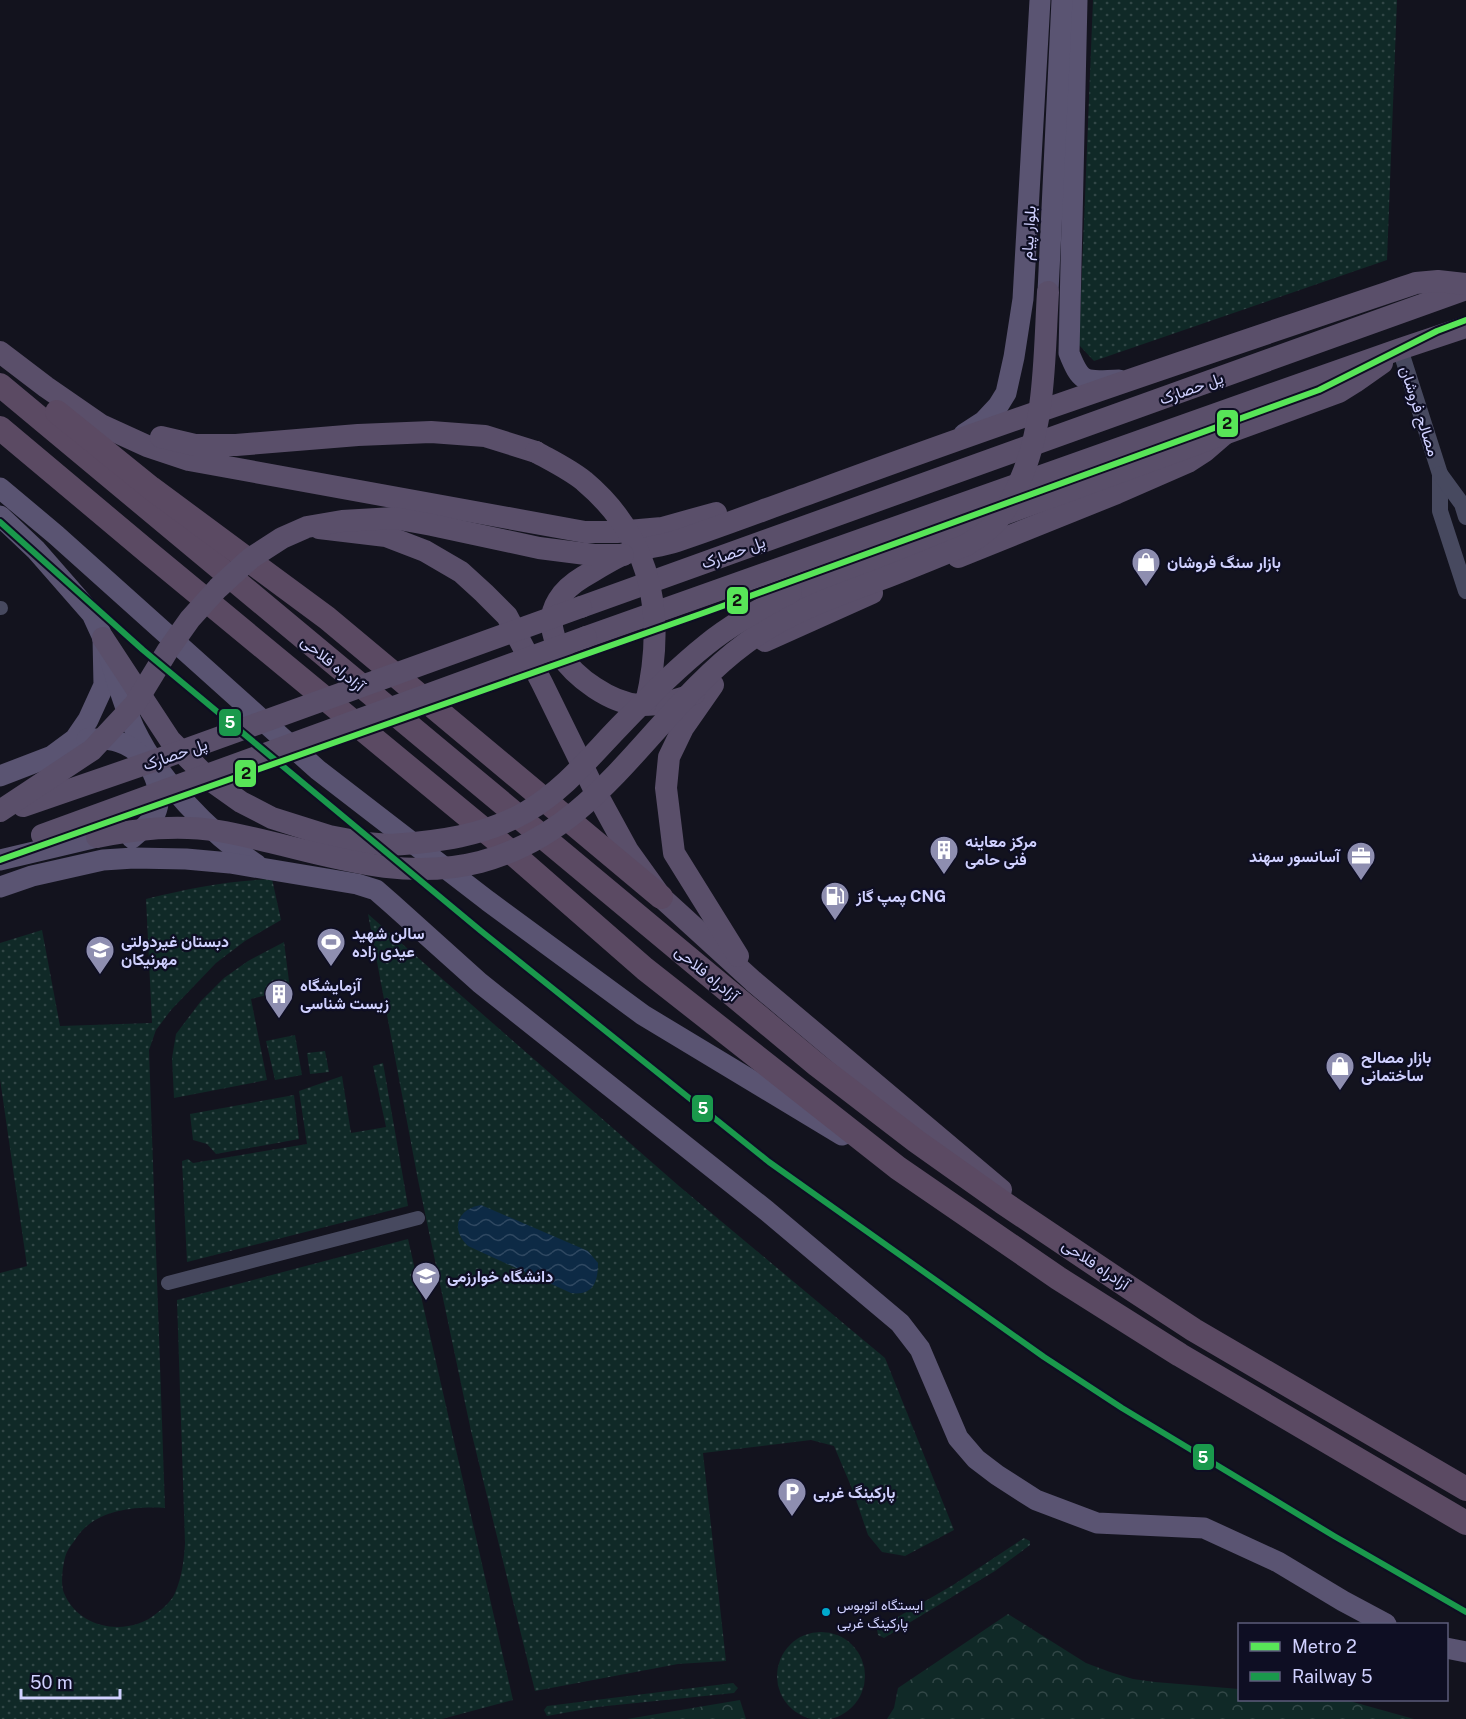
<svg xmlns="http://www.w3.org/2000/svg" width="1466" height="1719" font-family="'Public Sans',Vazirmatn,sans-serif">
	<defs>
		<pattern id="green-dots" width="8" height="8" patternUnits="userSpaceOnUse" patternTransform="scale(1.5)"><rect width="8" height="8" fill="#102927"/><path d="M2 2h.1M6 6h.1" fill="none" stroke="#324747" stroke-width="1.8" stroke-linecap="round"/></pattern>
		<pattern id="forest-crowns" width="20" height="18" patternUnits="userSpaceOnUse" patternTransform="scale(1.5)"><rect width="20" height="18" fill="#102927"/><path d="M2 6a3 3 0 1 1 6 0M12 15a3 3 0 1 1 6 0" fill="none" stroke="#324747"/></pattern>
		<pattern id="water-waves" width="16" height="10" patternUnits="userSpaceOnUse" patternTransform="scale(1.5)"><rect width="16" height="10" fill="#0d2a45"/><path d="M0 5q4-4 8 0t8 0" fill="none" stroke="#2f4861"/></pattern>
	</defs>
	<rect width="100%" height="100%" fill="#13131e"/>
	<g fill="url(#green-dots)">
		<polygon points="1093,0 1397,0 1387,260 1094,361 1079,345"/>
		<path d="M272,879L281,920L245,941L216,963L171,1010L156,1030L149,1050L165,1508C135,1506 95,1510 77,1537C74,1542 69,1547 67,1552C63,1560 60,1585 64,1593C79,1630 129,1637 157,1613C164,1608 172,1600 175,1593C182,1577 184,1560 185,1543L177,1300L408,1239L513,1700L442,1719H0V1273L27,1266L0,1079V943L42,930L60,1026L152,1023L146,899C190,888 226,881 272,879Z"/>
		<polygon points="368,914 679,1186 885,1358 954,1530 905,1556 882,1552 868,1535 853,1491 834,1446 811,1440 703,1453 726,1661 678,1664 535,1691 471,1431 418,1180"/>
		<polygon points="284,942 290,989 251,999 267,1080 174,1098 172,1058 176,1034 201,1001 224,978 248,961"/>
		<polygon points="295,1035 302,1075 275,1080 266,1041"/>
		<polygon points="325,1051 329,1072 310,1074 307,1053"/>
		<polygon points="383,1063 408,1206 187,1262 182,1161 188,1159 193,1163 307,1144 299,1091 342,1076 351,1133 386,1127 373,1066"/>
		<polygon points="294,1095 299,1139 216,1154 207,1144 193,1140 190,1114"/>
		<polygon points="1024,1538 1030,1541 1030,1545 995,1571 884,1638 878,1635 877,1629 953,1585"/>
		<circle cx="821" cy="1676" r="44"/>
		<polygon points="733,1683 738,1688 734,1693 597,1707 547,1716 544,1710 547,1706"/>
	</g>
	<g fill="url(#forest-crowns)">
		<polygon points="1008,1614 1086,1663 1110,1672 1133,1679 1155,1682 1239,1689 1240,1700 1346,1700 1414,1719 887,1719 894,1708 898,1688"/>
		<polygon points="740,1700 746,1719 627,1719"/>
	</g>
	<path fill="url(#water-waves)" d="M481,1205L588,1251L598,1263C598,1282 593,1296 571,1293L468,1246C450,1229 457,1209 481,1205Z"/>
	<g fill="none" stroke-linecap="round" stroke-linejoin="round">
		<g stroke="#47495f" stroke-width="14">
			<polyline points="0,608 1,608"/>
			<polyline points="168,1283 418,1218"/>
		</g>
		<g stroke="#47495f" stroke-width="16">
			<polyline points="1400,349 1440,474 1440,511 1466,591"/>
			<polyline points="1440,474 1462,504 1466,517"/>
		</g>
		<g stroke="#5a5472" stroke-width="21">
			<path d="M1077,0L1069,353C1082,386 1086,381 1119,380"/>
			<polyline points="1048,292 1062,0"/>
			<polyline points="964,434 984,421 998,406 1006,393 1014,357 1023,299 1040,0"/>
			<polyline points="0,488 56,535 318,770 488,901 643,1015 842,1135"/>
			<polyline points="0,516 36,550 92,614 103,638 104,685 88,720 75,739 52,756 0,776"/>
			<path d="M110,658C117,682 124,706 134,728C160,782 209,832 257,865"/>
			<path d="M87,739C98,739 109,738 119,742C147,751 167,787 155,814C150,824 140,831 132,838"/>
			<polyline points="0,860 97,837"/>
			<polyline points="0,887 32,876 103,860 134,858 186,859 230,863 357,884 376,890 392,904 480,983 767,1211 900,1323 920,1349 958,1438 976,1459 997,1475 1036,1500 1097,1523 1204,1528 1278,1562 1343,1601 1386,1624"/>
			<polyline points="1446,1648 1466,1652"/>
		</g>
		<g stroke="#5a4f6a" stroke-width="22">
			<polyline points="0,352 46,387 101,425 147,446 189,460 585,532 617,532 662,528 716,513"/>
			<polyline points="161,437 195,445 236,445 358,435 431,432 485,436 536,452"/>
			<polyline points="319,528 386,536 425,551 461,572 484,593 507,616 542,683 593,787 628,851 661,897 753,981 1001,1190"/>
			<polyline points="958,557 1117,493 1188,462 1205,451 1227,432"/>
			<polyline points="791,592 1339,392 1355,382 1382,363"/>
			<polyline points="581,607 1466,289"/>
			<polyline points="586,637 1400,349 1466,327"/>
			<polyline points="103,638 170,740 210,780 241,802 272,818 329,836 366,843 390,845"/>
			<polyline points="765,641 872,593"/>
			<polyline points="713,685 683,728 669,757 666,788 674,853 738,956"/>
			<path d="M694,694C677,700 658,706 639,705C611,703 575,678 560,654C557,648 555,640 553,632C547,608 563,589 583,577C595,570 609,561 622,555C639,548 659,547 677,541C722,526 766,509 811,493C1011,419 1214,351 1416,283L1438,281L1466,284"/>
		</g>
		<g stroke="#5b4a63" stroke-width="24">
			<polyline points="0,385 817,1065 916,1141 1002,1202 1130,1288 1194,1330 1466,1489"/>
			<polyline points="57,412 151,488 327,618 661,897"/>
			<polyline points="0,428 149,553 511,852 645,969 898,1168 1058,1278 1180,1355 1466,1523"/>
		</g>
		<g stroke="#5a4f6a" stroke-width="22">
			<path d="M536,452C552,461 569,469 584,481C654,540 666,617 646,703"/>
			<polyline points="23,806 168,756 581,607"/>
			<polyline points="0,811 92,750 135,704 168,650 190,619 218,588 251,558 282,538 307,527 342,521 394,518 432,525 539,548 594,555 623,555"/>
			<polyline points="42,835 586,637"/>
			<path d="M97,837C138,829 177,824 219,831C306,846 390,885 480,862C601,831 652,712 746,643C786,613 833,597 879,580C908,569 937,557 966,545C976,539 987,532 995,523C1006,512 1013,497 1019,483C1046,423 1044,356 1048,292"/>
			<path d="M390,845C437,842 484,836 526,812C565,789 589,758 620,726C647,698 676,669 706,645C732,624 762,608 791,592"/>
		</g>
		<g stroke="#0e0e23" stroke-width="10">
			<polyline id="rail-1" points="0,522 143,650 481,931 769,1162 1044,1357 1122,1408 1334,1536 1466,1612"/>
		</g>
		<use href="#rail-1" stroke="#1a994c" stroke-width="6"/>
		<g stroke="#0e0e23" stroke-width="10">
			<polyline id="metro-1" points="0,860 706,612 1319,390 1437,331 1466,320"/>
		</g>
		<use href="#metro-1" stroke="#58e558" stroke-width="6"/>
	</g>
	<defs>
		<g id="shop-pin" transform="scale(1.5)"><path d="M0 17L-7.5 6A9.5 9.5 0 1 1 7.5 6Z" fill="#8e8eb0" stroke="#0e0e23"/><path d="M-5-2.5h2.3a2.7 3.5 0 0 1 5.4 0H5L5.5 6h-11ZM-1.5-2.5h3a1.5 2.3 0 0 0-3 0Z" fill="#fff"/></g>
		<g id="building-pin" transform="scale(1.5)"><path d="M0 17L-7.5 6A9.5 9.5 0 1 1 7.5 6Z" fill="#8e8eb0" stroke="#0e0e23"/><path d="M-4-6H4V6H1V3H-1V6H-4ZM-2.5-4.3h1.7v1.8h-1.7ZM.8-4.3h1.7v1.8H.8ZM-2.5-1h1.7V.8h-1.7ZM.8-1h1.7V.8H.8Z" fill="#fff"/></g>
		<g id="office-pin" transform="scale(1.5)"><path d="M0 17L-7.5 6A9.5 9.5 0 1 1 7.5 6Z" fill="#8e8eb0" stroke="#0e0e23"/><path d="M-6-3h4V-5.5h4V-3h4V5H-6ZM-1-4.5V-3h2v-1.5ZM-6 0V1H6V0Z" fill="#fff"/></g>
		<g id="fuel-pin" transform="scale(1.5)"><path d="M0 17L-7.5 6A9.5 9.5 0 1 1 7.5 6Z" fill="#8e8eb0" stroke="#0e0e23"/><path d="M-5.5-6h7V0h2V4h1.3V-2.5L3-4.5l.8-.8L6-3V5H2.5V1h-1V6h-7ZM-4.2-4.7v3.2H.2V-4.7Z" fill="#fff"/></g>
		<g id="stadium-pin" transform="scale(1.5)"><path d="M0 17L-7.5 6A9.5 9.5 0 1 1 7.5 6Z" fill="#8e8eb0" stroke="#0e0e23"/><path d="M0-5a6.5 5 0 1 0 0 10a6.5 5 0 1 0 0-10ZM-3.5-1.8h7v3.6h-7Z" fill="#fff"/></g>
		<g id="school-pin" transform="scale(1.5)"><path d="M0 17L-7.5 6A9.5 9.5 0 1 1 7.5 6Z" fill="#8e8eb0" stroke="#0e0e23"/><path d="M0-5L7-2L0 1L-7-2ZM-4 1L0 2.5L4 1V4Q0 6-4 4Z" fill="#fff"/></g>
		<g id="university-pin" transform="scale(1.5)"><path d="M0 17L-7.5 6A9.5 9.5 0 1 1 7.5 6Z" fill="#8e8eb0" stroke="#0e0e23"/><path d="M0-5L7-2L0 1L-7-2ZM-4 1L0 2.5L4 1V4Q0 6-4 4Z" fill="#fff"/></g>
		<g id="parking-pin" transform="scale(1.5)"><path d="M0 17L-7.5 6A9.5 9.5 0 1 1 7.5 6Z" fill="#8e8eb0" stroke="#0e0e23"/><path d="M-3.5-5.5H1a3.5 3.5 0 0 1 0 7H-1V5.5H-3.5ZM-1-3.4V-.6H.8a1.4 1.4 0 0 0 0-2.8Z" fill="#fff"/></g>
	</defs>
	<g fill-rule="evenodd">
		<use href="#shop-pin" x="1146" y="562"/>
		<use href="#building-pin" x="944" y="850"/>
		<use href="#office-pin" x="1361" y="856"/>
		<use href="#fuel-pin" x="835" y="896"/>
		<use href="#stadium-pin" x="331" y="942"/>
		<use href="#school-pin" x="100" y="950"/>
		<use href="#building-pin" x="279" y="994"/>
		<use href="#shop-pin" x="1340" y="1066"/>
		<use href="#university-pin" x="426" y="1276"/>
		<use href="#parking-pin" x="792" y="1492"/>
	</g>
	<circle fill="#00a9ce" stroke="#0e0e23" stroke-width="2" cx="826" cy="1612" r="5"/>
	<g text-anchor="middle" stroke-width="4.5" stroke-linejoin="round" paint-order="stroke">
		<g font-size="14" fill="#d0d1ff" stroke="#0e0e23" text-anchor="start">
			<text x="837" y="1610">ایستگاه اتوبوس<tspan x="837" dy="18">پارکینگ غربی</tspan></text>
		</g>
		<g font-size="16" fill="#d0d1ff" stroke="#0e0e23">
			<text transform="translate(1028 233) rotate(-86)" y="6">بلوار پیام</text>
			<text transform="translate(1191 388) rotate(-20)" y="6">پل حصارک</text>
			<text transform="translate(1420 411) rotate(72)" y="6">مصالح فروشان</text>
			<text transform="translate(733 552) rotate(-20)" y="6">پل حصارک</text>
			<text transform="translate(333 663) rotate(40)" y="6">آزادراه فلاحی</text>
			<text transform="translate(175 754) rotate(-19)" y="6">پل حصارک</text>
			<text transform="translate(707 973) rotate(40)" y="6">آزادراه فلاحی</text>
			<text transform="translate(1096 1264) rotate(34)" y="6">آزادراه فلاحی</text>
		</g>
		<g font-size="16" font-weight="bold" fill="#d0d1ff" stroke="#0e0e23" text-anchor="start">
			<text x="1167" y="568">بازار سنگ فروشان</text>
			<text x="965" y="847">مرکز معاینه<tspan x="965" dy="18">فنی حامی</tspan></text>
			<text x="1340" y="862" text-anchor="end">آسانسور سهند</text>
			<text x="856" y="902">پمپ گاز CNG</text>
			<text x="352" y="939">سالن شهید<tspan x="352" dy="18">عیدی زاده</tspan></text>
			<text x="121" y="947">دبستان غیردولتی<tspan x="121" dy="18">مهرنیکان</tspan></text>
			<text x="300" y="991">آزمایشگاه<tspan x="300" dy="18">زیست شناسی</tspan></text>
			<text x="1361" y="1063">بازار مصالح<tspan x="1361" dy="18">ساختمانی</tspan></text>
			<text x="447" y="1282">دانشگاه خوارزمی</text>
			<text x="813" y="1498">پارکینگ غربی</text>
		</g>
	</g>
	<g stroke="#0e0e23" stroke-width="2">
		<rect x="1216" y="409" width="23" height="29" rx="6" fill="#58e558"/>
		<rect x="726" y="586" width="23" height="29" rx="6" fill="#58e558"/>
		<rect x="218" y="708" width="24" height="29" rx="6" fill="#1a994c"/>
		<rect x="234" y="759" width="23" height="29" rx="6" fill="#58e558"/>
		<rect x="691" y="1094" width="23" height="29" rx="6" fill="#1a994c"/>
		<rect x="1192" y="1443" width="23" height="28" rx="6" fill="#1a994c"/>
	</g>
	<g font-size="16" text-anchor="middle" font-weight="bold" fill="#fff">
		<text x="230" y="728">5</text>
		<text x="703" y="1114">5</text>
		<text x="1203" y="1463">5</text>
	</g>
	<g font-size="16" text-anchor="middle" font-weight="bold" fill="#111">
		<text x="1227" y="429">2</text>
		<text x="737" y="606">2</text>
		<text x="246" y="779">2</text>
	</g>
	<rect x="1238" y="1623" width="210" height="78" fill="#0e0e23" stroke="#5c5c7b" stroke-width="1.5"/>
	<rect x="1250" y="1642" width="30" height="9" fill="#58e558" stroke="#5c5c7b" stroke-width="1.5"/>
	<text x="1292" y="1653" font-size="18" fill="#d0d1ff">Metro 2</text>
	<rect x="1250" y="1672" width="30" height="9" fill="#1a994c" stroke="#5c5c7b" stroke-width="1.5"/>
	<text x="1292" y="1683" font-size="18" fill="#d0d1ff">Railway 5</text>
	<path d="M21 1689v9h99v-9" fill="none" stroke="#d0d1ff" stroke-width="3"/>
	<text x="30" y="1689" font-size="18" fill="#d0d1ff" stroke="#0e0e23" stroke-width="4.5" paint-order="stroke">50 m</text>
</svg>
